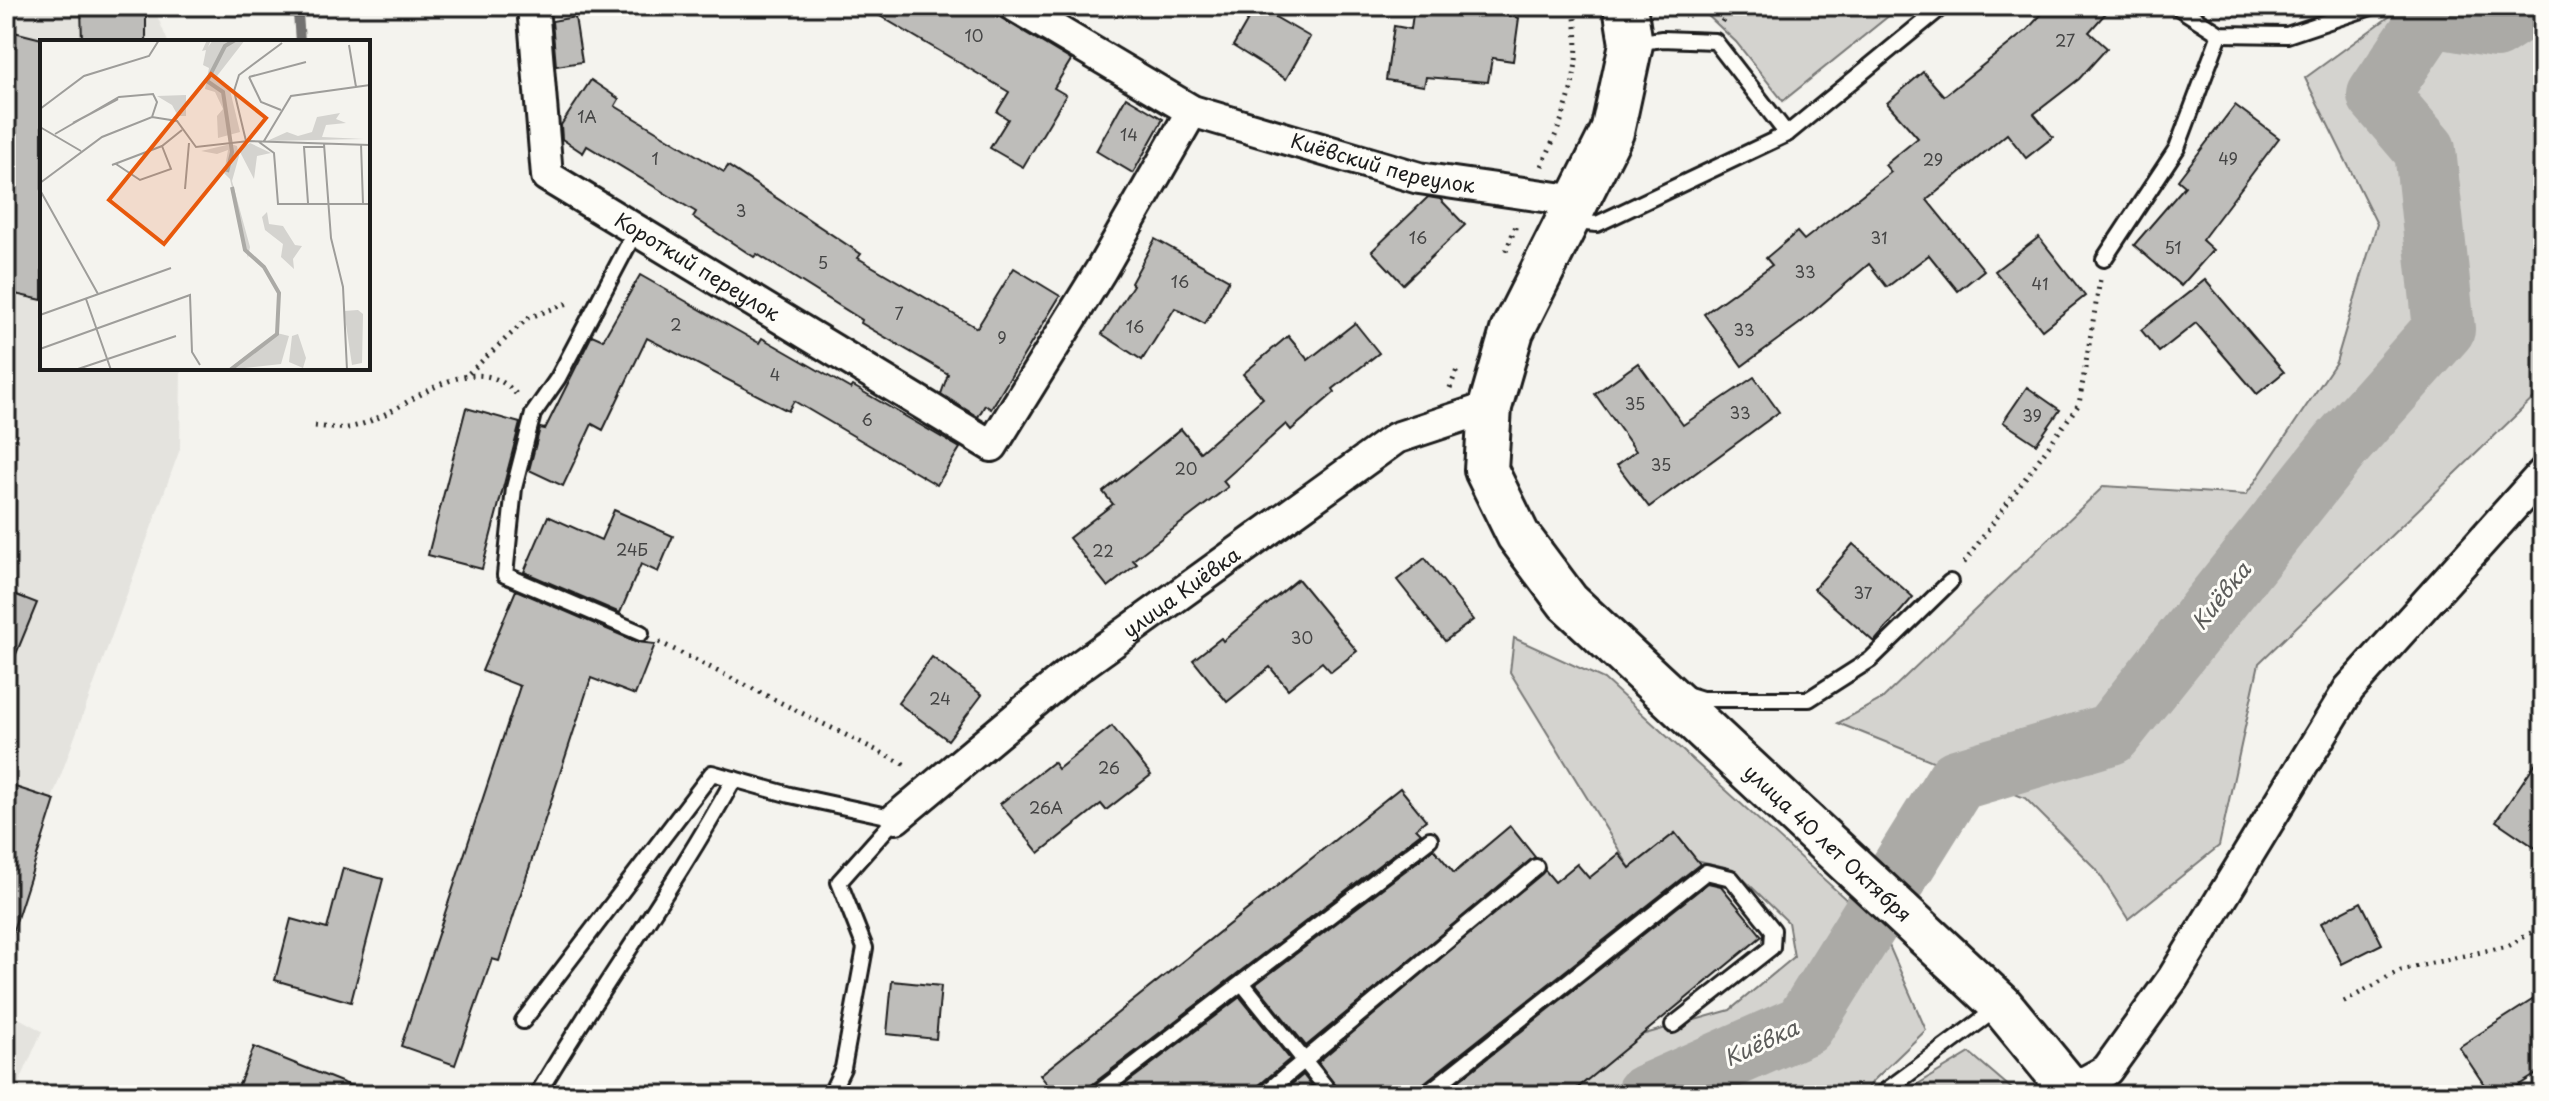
<svg xmlns="http://www.w3.org/2000/svg" width="2549" height="1101" font-family="'Playpen Sans',sans-serif">
	<rect width="100%" height="100%" fill="#f4f3ee"/>
	<filter id="ink" filterUnits="userSpaceOnUse"><feTurbulence type="fractalNoise" baseFrequency=".0125" numOctaves="2"/><feDisplacementMap in="SourceGraphic" scale="16" xChannelSelector="R" yChannelSelector="G"/><feConvolveMatrix kernelMatrix="1 2 1 2 8 2 1 2 1" color-interpolation-filters="sRGB"/></filter>
	<g filter="url(#ink)">
		<g fill="#e4e3de">
			<polygon points="6,6 153,6 168,42 42,42 42,368 181,368 180,449 39,835 6,905"/>
			<polygon points="6,1011 42,1031 14,1095 6,1095"/>
		</g>
		<g fill="#d4d3cf" stroke="#787876" stroke-width="2">
			<polygon points="1706,6 1901,6 1783,101 1736,42 1703,11"/>
			<polygon points="2404,6 2543,6 2543,381 2539,393 2259,663 2219,846 2128,919 2096,869 2025,798 1838,723 1882,699 2104,486 2246,495 2336,362 2377,224 2305,78"/>
			<polygon points="1514,638 1604,679 1884,934 1926,1030 1873,1081 1863,1095 1569,1095 1638,1036 1730,1010 1794,957 1788,922 1733,869 1696,860 1675,833 1630,868 1510,672"/>
			<polygon points="1970,1053 2019,1095 1902,1095 1903,1093"/>
		</g>
		<g fill="none" stroke-linecap="round" stroke-linejoin="round">
			<polyline stroke="#72716f" stroke-width="10" points="298,13 300,42"/>
			<polyline stroke="#abaaa6" stroke-width="62" points="1646,1095 1804,1025 1957,780 2111,734 2340,446 2444,329 2425,150 2378,95 2431,16 2495,27 2527,6"/>
		</g>
		<g fill="#bebdba" stroke="#1c1c1c" stroke-width="2">
			<polygon points="81,6 146,6 146,42 82,42"/>
			<polygon points="863,6 981,6 1071,60 1054,88 1066,95 1023,167 990,148 1008,119 997,112 1009,92"/>
			<polygon points="1256,6 1310,37 1286,79 1233,46"/>
			<polygon points="1414,6 1466,6 1466,9 1519,18 1513,61 1492,58 1488,82 1426,77 1424,86 1386,80 1394,26 1411,29"/>
			<polygon points="2049,6 2112,6 2089,32 2107,48 2079,79 2034,114 2053,137 2026,158 2007,134 1927,200 1984,270 1958,291 1929,255 1887,287 1869,264 1799,324 1742,366 1704,314 1772,265 1766,258 1797,232 1804,240 1891,172 1885,165 1918,138 1887,103 1923,72 1944,96 2027,30"/>
			<polygon points="575,17 582,62 556,66 552,21"/>
			<polygon points="6,30 42,39 42,300 6,292"/>
			<polygon points="591,80 619,99 615,106 724,172 728,166 861,254 858,258 977,328 1014,268 1060,296 991,409 985,405 978,417 941,394 948,374 861,323 862,320 757,254 754,257 693,217 696,212 587,146 583,153 562,139 561,125"/>
			<polygon points="1126,97 1163,119 1133,173 1096,151"/>
			<polygon points="2235,105 2279,138 2202,240 2213,250 2181,286 2134,245 2185,186 2178,180"/>
			<polygon points="1428,197 1440,199 1465,225 1403,284 1372,251"/>
			<polygon points="2039,237 2085,296 2042,330 1995,271"/>
			<polygon points="1155,239 1229,280 1205,324 1175,308 1142,360 1102,334 1133,285 1131,283"/>
			<polygon points="640,275 759,343 762,338 851,389 853,386 960,448 937,485 794,401 788,411 647,338 603,430 592,424 563,486 529,470 540,428 545,429 592,335 603,340"/>
			<polygon points="2205,280 2284,372 2257,394 2196,323 2159,352 2141,330"/>
			<polygon points="1355,323 1379,353 1333,389 1335,392 1291,430 1286,424 1223,481 1228,487 1133,560 1137,564 1108,587 1069,538 1113,504 1103,492 1181,429 1200,452 1263,398 1243,374 1288,336 1308,360"/>
			<polygon points="1638,363 1683,425 1754,377 1779,412 1649,507 1617,465 1636,451 1595,394"/>
			<polygon points="2027,387 2060,410 2036,444 2003,422"/>
			<polygon points="466,408 520,423 482,569 428,555"/>
			<polygon points="614,510 673,536 658,572 641,564 620,613 524,572 548,516 601,540"/>
			<polygon points="1853,544 1913,597 1874,642 1814,589"/>
			<polygon points="1425,558 1473,620 1445,641 1397,580"/>
			<polygon points="1298,579 1357,651 1331,672 1322,662 1288,689 1270,667 1227,702 1193,660 1221,638 1223,641"/>
			<polygon points="516,590 637,642 655,644 635,695 591,678 499,961 492,959 455,1065 401,1046 520,686 482,671"/>
			<polygon points="6,591 37,603 7,676 6,676"/>
			<polygon points="932,657 982,695 948,740 898,703"/>
			<polygon points="1112,726 1151,775 1106,810 1101,804 1039,853 1000,804 1053,762 1058,769"/>
			<polygon points="2543,752 2543,853 2496,821"/>
			<polygon points="6,784 55,800 12,934 6,933"/>
			<polygon points="1400,788 1426,820 1416,828 1421,833 1089,1087 1085,1095 1056,1095 1040,1075"/>
			<polygon points="1510,826 1535,857 1306,1046 1256,984 1434,849 1454,873"/>
			<polygon points="1675,833 1700,864 1419,1087 1415,1095 1342,1095 1318,1062 1545,870 1555,882 1577,864 1589,878 1619,854 1630,868"/>
			<polygon points="343,868 383,879 351,1002 275,980 291,919 327,929"/>
			<polygon points="1708,883 1721,886 1762,936 1569,1095 1441,1095"/>
			<polygon points="2361,902 2382,944 2342,964 2321,923"/>
			<polygon points="892,981 941,986 936,1039 887,1034"/>
			<polygon points="2543,993 2543,1070 2503,1095 2491,1095 2459,1047"/>
			<polygon points="1240,997 1290,1059 1257,1087 1253,1095 1111,1095"/>
			<polygon points="254,1047 371,1094 371,1095 235,1095"/>
			<polygon points="1303,1075 1319,1095 1279,1095"/>
		</g>
		<g fill="none" stroke-linecap="round" stroke-linejoin="round">
			<g stroke="#1c1c1c" stroke-width="20">
				<g id="lane">
					<polyline points="2176,6 2220,34 2287,35 2374,6"/>
					<polyline points="1787,134 1943,6"/>
					<polyline points="1573,222 1597,224 1787,134 1715,41 1662,39 1635,43"/>
					<polyline points="636,230 558,378 533,414 514,488 505,575 641,633"/>
					<polyline points="2104,259 2177,148 2220,34"/>
					<polyline points="1686,694 1702,699 1809,699 1870,660 1950,582"/>
					<polyline points="1243,984 1332,1095"/>
					<polyline points="523,1021 712,773 790,795 896,818 839,882 865,948 843,1068 830,1095"/>
					<path d="M537,1095C600,988 674,888 734,779"/>
					<polyline points="1095,1095 1430,839"/>
					<polyline points="1263,1095 1536,867"/>
					<polyline points="1425,1095 1706,872 1731,878 1773,930 1772,947 1673,1025"/>
					<polyline points="1880,1095 1999,1007"/>
				</g>
			</g>
			<g stroke="#1c1c1c" stroke-width="36">
				<g id="street">
					<path id="s1" d="M533,6L547,176L992,446L1101,270L1192,111"/>
					<path id="s2" d="M1015,6L1192,111L1419,178L1578,201"/>
					<path id="s3" d="M896,818L1066,676L1396,438L1490,407"/>
					<polyline points="2070,1090 2107,1070 2173,978 2349,689 2543,473"/>
				</g>
			</g>
			<g stroke="#1c1c1c" stroke-width="48">
				<g id="secondary">
					<path id="s4" d="M1625,6L1631,44L1612,132L1512,331L1490,407L1486,470L1518,535L1568,602L2001,1005L2075,1095"/>
				</g>
			</g>
			<g stroke="#1c1c1c" stroke-width="5" stroke-dasharray="2 6" stroke-linecap="butt">
				<polyline points="1722,22 1732,6"/>
				<path d="M1542,166C1567,110 1585,68 1573,6"/>
				<polyline points="1506,251 1517,223"/>
				<polyline points="469,373 528,318 571,302"/>
				<polyline points="1450,388 1458,367"/>
				<path d="M315,426C326,427 341,430 352,427C405,416 470,339 518,396"/>
				<polyline points="1964,563 2079,404 2100,280"/>
				<polyline points="659,642 908,766"/>
				<polyline points="2344,1002 2401,970 2508,946 2543,926"/>
			</g>
			<use href="#lane" stroke="#fdfcf7" stroke-width="14"/>
			<use href="#street" stroke="#fdfcf7" stroke-width="30"/>
			<use href="#secondary" stroke="#fdfcf7" stroke-width="42"/>
		</g>
	</g>
	<g text-anchor="middle" stroke-width="6" stroke-linejoin="round" paint-order="stroke">
		<g font-size="16" fill="#444">
			<text x="974" y="42">10</text>
			<text x="2065" y="47">27</text>
			<text x="587" y="123">1А</text>
			<text x="1129" y="141">14</text>
			<text x="655" y="165">1</text>
			<text x="2228" y="165">49</text>
			<text x="1933" y="166">29</text>
			<text x="741" y="217">3</text>
			<text x="1418" y="244">16</text>
			<text x="1879" y="244">31</text>
			<text x="2173" y="254">51</text>
			<text x="823" y="269">5</text>
			<text x="1805" y="278">33</text>
			<text x="1180" y="288">16</text>
			<text x="2040" y="290">41</text>
			<text x="899" y="320">7</text>
			<text x="676" y="331">2</text>
			<text x="1135" y="333">16</text>
			<text x="1744" y="336">33</text>
			<text x="1002" y="344">9</text>
			<text x="775" y="381">4</text>
			<text x="1635" y="410">35</text>
			<text x="1740" y="419">33</text>
			<text x="2032" y="422">39</text>
			<text x="867" y="426">6</text>
			<text x="1661" y="471">35</text>
			<text x="1186" y="475">20</text>
			<text x="632" y="556">24Б</text>
			<text x="1103" y="557">22</text>
			<text x="1863" y="599">37</text>
			<text x="1302" y="644">30</text>
			<text x="940" y="705">24</text>
			<text x="1109" y="774">26</text>
			<text x="1046" y="814">26А</text>
		</g>
		<g font-size="20" fill="#1c1c1c" stroke="#fdfcf7">
			<text dy="7" stroke="none"><textPath href="#s2" startOffset="404">Киёвский переулок</textPath></text>
			<text dy="7" stroke="none"><textPath href="#s1" startOffset="346">Короткий переулок</textPath></text>
			<text dy="7" stroke="none"><textPath href="#s3" startOffset="364">улица Киёвка</textPath></text>
			<text dy="7" stroke="none"><textPath href="#s4" startOffset="1004">улица 40 лет Октября</textPath></text>
		</g>
		<g font-size="22" font-style="italic" fill="#5c5c5a" stroke="#fdfcf7">
			<text transform="translate(2221 596) rotate(-51)" y="8">Киёвка</text>
			<text transform="translate(1761 1043) rotate(-25)" y="8">Киёвка</text>
		</g>
	</g>
	<g transform="translate(40 40)">
		<rect width="330" height="330" fill="#f4f3ee"/>
		<path d="M167,0H171L168,7L173,0H205L177,36L190,50L200,92L178,98L177,76L183,69L175,52L165,49L169,28L163,25L166,10L162,11ZM146,55V76H138L132,65L117,56ZM300,73L296,79L306,83L286,85L282,97L324,99L227,101L247,92L258,96L272,92L277,77ZM210,103L231,113L217,116L214,139L199,110ZM191,104L197,106L199,116L192,141L210,207L208,218L190,139L184,133L188,110L177,114L161,111ZM227,172L229,184L243,186L255,205L262,206L253,219L254,229L241,217L243,204L225,190L222,177ZM318,270L323,274L322,323L312,325L304,271ZM237,293L249,296L241,324L187,330ZM258,294L266,318L263,328L249,322L252,296Z" fill="#d4d3cf"/>
		<path fill="none" stroke="#abaaa6" stroke-width="4" d="M187,132L192,112L183,52L167,41L185,6L195,0M190,330L237,294L239,253L224,227L205,210L192,147"/>
		<path fill="none" stroke="#9e9d9a" stroke-width="2" d="M309,5L316,47M209,37L266,22M209,37L221,62L241,70M0,69L44,36L109,16L119,0M33,83L78,59M0,87L41,111M15,94L79,57L113,54L117,62L112,77M206,101L194,51L199,35L242,3M224,101L251,56L330,45M219,102L234,113L238,164H330M284,104L291,198L303,247L307,330M321,104L323,164M76,124L100,140L131,129L122,106M72,125L122,106L142,90M0,143L62,97L112,77L137,81L156,107L209,101L330,105M145,149L149,103M0,150L58,254M268,163L264,107H284M46,259L71,330M0,275L131,228M0,309L150,255L152,312L160,325M35,330L136,296"/>
		<path fill="#e8590c" fill-opacity="0.15" stroke="#e8590c" stroke-width="4" d="M171,34L226,78L124,204L69,160Z"/>
		<rect width="330" height="330" fill="none" stroke="#1c1c1c" stroke-width="4"/>
	</g>
	<rect width="2549" height="1101" fill="none" stroke="#fdfcf7" stroke-width="32"/>
	<rect x="16" y="16" width="2517" height="1069" fill="none" stroke="#1c1c1c" stroke-width="3" filter="url(#ink)"/>
</svg>
